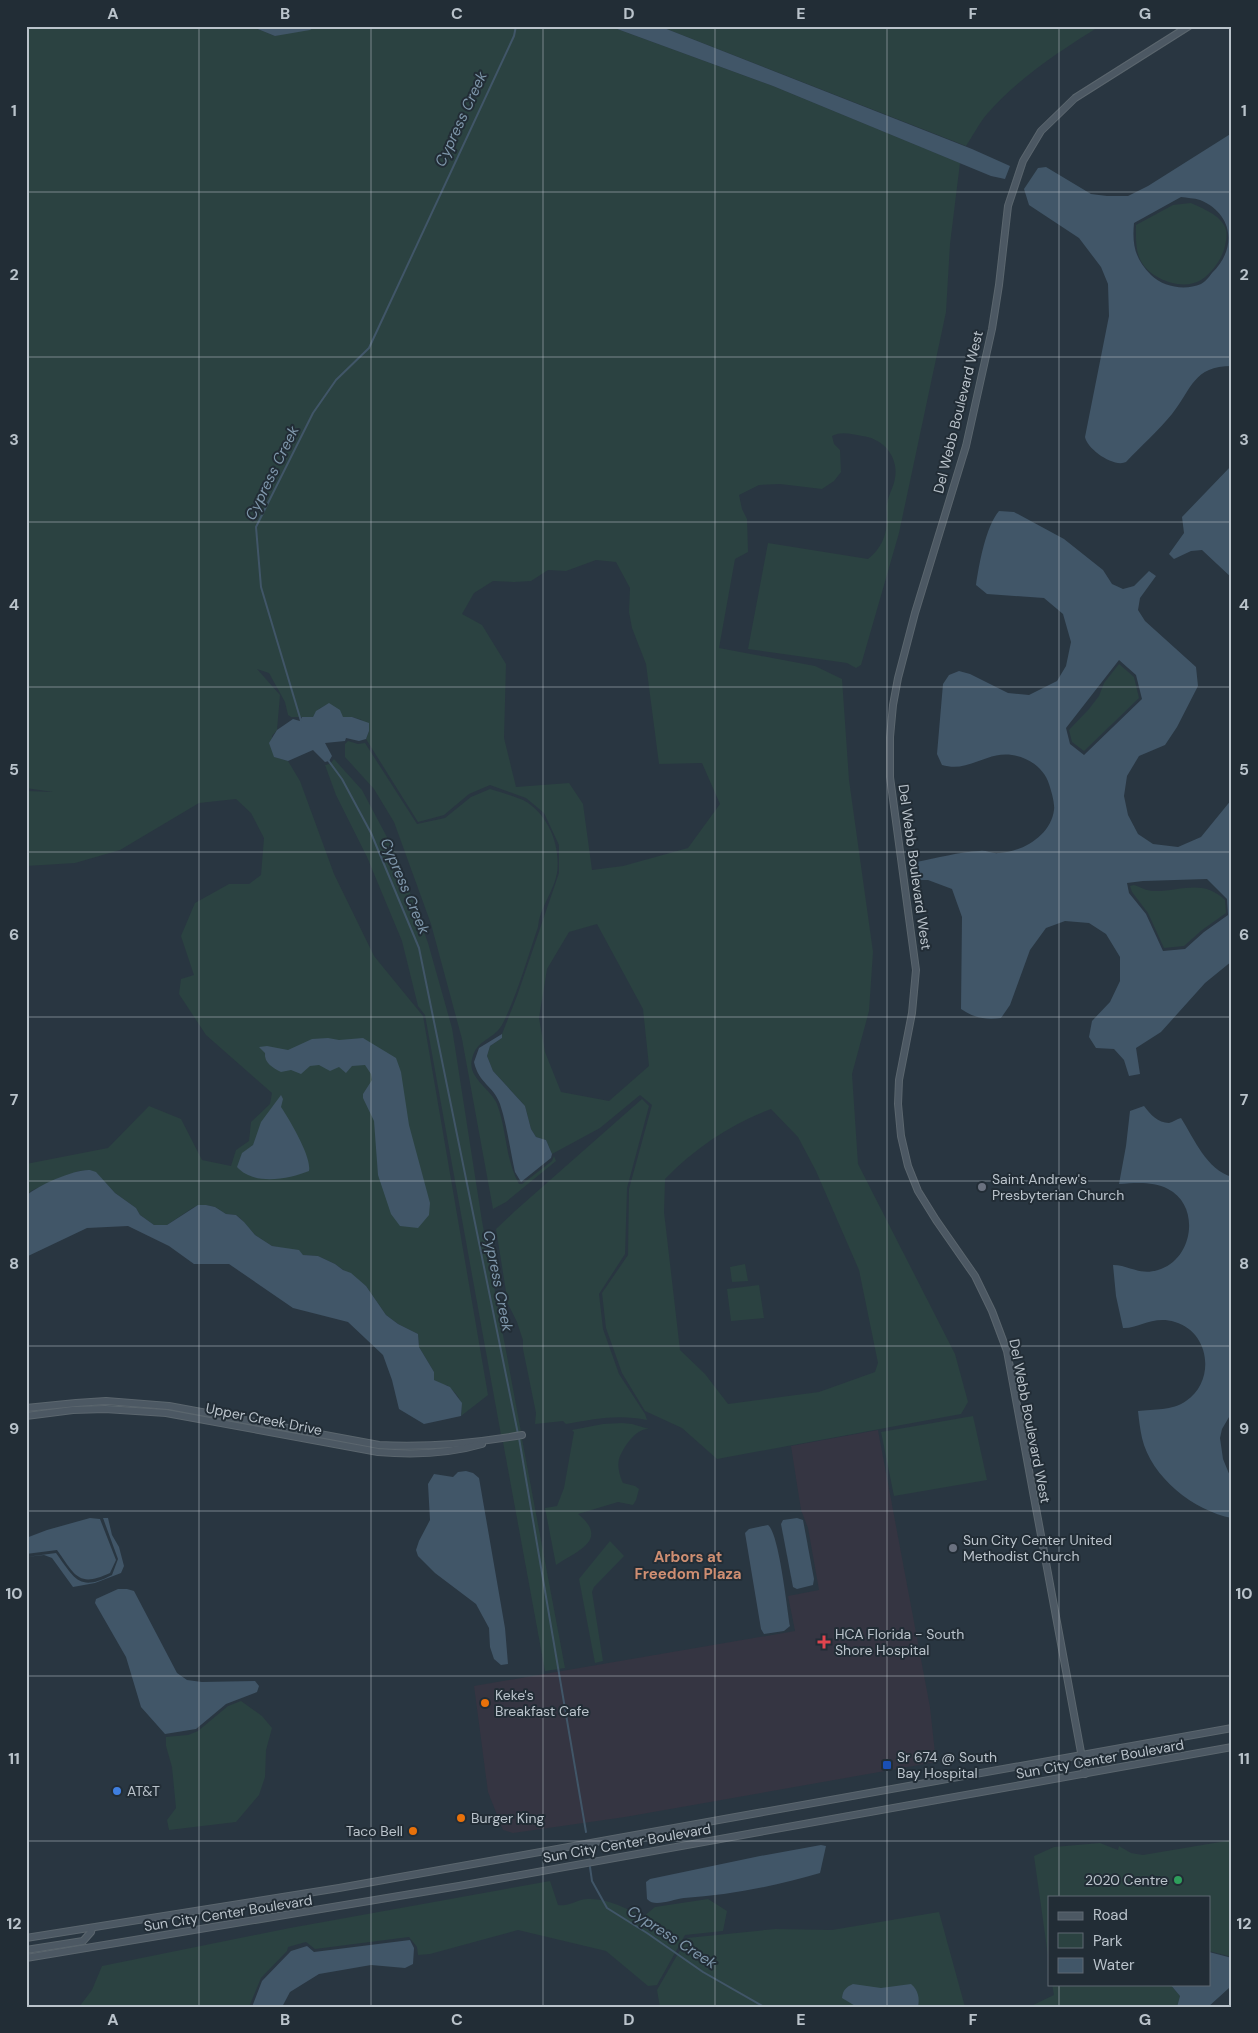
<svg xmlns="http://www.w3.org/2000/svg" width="1258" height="2033" font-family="'DM Sans',sans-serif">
	<rect width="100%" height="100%" fill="#293641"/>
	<polygon fill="#353542" points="878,1430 930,1707 936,1762 625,1817 513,1833 503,1830 488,1792 474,1686 795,1631 788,1596 819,1590 808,1528 801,1510 791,1446"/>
	<g fill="#2b4241" fill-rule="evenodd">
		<path d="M26,26H250L275,36L312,26H609L773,86L960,163L950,244L946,312L899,533L861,665L856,668L847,663L748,649L768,543L868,559C882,548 888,533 887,515C887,511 886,507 887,504C888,495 894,487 895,478C899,456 882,438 862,436C851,434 842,431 832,436L834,444L840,450L841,472L834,481L822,489L780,484L759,485L739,495L742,509L747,519L748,552L735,559L719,648L815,666L842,679L849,780L873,952L869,1011L852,1074L858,1164L955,1354L968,1402L961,1414L717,1459L682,1428L645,1411L622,1373L606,1328L602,1293L628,1255L629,1189L652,1105L640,1095L600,1128L552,1154L546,1140L536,1137L531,1129L525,1106L493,1071L487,1056L490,1046L502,1038V1034L517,996L559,873V845L544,813L526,798L490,785L469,794L444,815L418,822L366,739L369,731L362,720L352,717H343L326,705L319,709L313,717H291L288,715L285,702L269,673L257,669L280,695L277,730L272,736L275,757L288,761L300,781L334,874L374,956L423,1016L488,1395L461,1416C463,1400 459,1396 447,1385H443L434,1380V1372L419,1347L418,1334L398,1324L386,1315L366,1286L335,1264L318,1256L303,1255L299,1251L272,1246L255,1235L240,1218L236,1215L226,1214L215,1207L206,1205L194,1207L167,1225H154L140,1215L136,1208L115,1193L96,1173L90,1170L79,1171L48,1183L31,1191L26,1196V1164L108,1148L149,1106L181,1119L202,1160L231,1166L236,1150L249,1141L251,1122L270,1104L272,1093L206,1035L179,994L181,979L194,975L181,936L195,903L229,884H249L261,875L264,838L251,813L236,799L199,803L120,850L75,863L26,866V791L53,792L26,788ZM596,560L616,562L630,588L629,612L632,628L646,664L659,764L702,763L720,804L688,848L623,866L592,870L583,804L569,783L516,787L504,738L506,664L482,625L462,614L474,593L493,581L514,582L531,581L548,570L566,571ZM597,924L643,1009L649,1066L609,1101L561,1092L545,1052L539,1018L547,969L569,932ZM771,1109L798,1137L816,1171L859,1270L878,1363L875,1372L819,1392L728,1404L705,1374L680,1350L664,1212L665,1179C695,1148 731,1124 771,1109Z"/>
		<path d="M659,26H1100C1060,51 1018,78 987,114C979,123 973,136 966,146Z"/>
		<path d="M1191,203C1202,208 1220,215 1225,227C1228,233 1226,240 1225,246C1222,259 1212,273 1201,280C1183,291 1153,280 1142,263C1135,252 1136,238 1136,225L1173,205Z"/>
		<polygon points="1119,664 1134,677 1139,698 1084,751 1072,742 1069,730 1089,709 1099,696 1104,683"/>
		<path d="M348,741L358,744L365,743L417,824L445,818L471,797L490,789C501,792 513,796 523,800C548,813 561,846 557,873C554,891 539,909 538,927C527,959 518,993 503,1023C495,1040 477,1038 472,1059C467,1078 491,1089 497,1104C507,1130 505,1159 519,1184H522L552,1161L554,1156L556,1161L506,1202L493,1209L462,1039L431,924L394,822L374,789L345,757V744Z"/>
		<polygon points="334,759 362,790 397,856 428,943 452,1028 482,1221 521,1432 501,1435 425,1015 418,1006 402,941 367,857 336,795 325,765 330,764"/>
		<path d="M1134,885C1140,887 1147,891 1153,891C1180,892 1202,878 1225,900L1226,913L1202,930L1184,946L1164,948L1148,913L1132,892L1130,886Z"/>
		<path d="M642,1099L649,1106L627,1188L625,1254L599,1294L603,1329L619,1374L645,1414L647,1420C619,1414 594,1419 566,1424L563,1421L535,1424L536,1413L523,1349V1340L517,1322L508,1304L496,1229L515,1211Z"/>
		<polygon points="745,1264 748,1281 732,1282 730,1267"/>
		<polygon points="759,1285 764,1318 731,1321 727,1289"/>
		<polygon points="973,1416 987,1480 894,1496 881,1432"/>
		<path d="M622,1423L632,1424L649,1429C636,1428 623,1447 619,1459C617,1466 620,1477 623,1483L635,1486L639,1489L636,1500L633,1505L618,1502L578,1514C610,1540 577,1551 556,1565L545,1508L557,1506L564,1488L574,1432L572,1430L603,1424Z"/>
		<polygon points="522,1439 565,1668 545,1671 503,1442"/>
		<polygon points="610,1541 624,1556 594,1587 592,1592 603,1661 595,1663 579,1579"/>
		<polygon points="241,1701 262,1716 272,1728 266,1750 265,1777 259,1795 236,1822 169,1830 167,1820 176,1808 172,1767 166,1746 166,1737 188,1735 198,1731 228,1706"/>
		<polygon points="1232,1840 1232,1957 1209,1951 1209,1897 1049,1897 1049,1963 1034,1856 1054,1847 1100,1843 1118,1850 1119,1846 1131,1853 1143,1855"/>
		<path d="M550,1881L558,1905C571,1907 576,1899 588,1899C609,1898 625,1909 644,1916L655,1907L708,1899L727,1911L723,1931L685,1935L657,1985L648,1986L606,1951L518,1930L430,1954L418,1955L417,1947L409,1937L315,1949L306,1942L288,1947L287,1951L261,1978L249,2007H79L92,1990L102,1966L290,1928Z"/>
		<polygon points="939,1912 965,2007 660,2007 657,1990 687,1938 775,1929 832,1930"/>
		<polygon points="1052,1984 1170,1984 1180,1996 1177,2007 1029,2007 1054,1995"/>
	</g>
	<g fill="#415668" fill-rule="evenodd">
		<polygon points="250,26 316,26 310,30 275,36"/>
		<polygon points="609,26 659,26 972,149 1010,166 1005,179 991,176 773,86"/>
		<path d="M1232,133V366C1193,366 1192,389 1172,414C1158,431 1141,446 1126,462C1114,468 1087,449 1085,437L1109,316L1108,284L1101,267L1079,238L1029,205L1024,189L1038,168L1046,167L1091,194L1107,196H1128L1148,186ZM1181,197C1187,198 1194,198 1200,200C1234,214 1237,249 1212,273C1209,277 1205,282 1201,284C1185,291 1163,287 1151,275C1135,259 1132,245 1134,223Z"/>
		<polygon points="1232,465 1232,578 1202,550 1191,551 1174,559 1169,554 1184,533 1182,517"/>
		<path d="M999,511L1014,512L1064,539L1103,570L1112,584L1123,589L1134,586L1149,571L1156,576L1140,598L1138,610L1145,621L1196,667L1198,686L1177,727L1165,745L1139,756L1127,776L1124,796L1128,815L1138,834L1153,844L1178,847L1201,837L1232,799V961L1205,983L1161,1032L1136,1048L1140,1074L1129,1076L1124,1060L1114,1049L1096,1048L1089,1037L1092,1021L1110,1002L1120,981V957L1106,934L1089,923L1065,921L1046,928L1030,950L1010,1005L1001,1018C986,1020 974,1018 961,1009L962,917L952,889L928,880H919L916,862C937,858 959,852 980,851C986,850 992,854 999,853C1023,852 1051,835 1054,810C1055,803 1051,790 1049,784C1044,768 1028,757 1012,755C986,751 969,773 942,765L937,754L943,684L949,675L959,671L970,674L1008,693L1029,695L1057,681L1066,666L1071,642L1063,614L1044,598L987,594L976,585C979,564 986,526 999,511ZM1119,660L1136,675L1142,699L1084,755L1070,744L1066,728ZM1207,879L1227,899L1228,915L1204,932L1185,949L1163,951L1146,914L1129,893L1127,883L1143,881Z"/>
		<polygon points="329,703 340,710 343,717 352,717 369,723 369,731 366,739 359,741 346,738 345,741 325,743 332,756 329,761 325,762 313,750 288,761 274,757 269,743 277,730 293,719 300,721 302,717 313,717 316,711"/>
		<path d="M502,1034V1038L490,1046L487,1056L493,1071L525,1106L531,1129L536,1137L546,1140L552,1154L551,1158L521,1182L515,1172C510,1150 507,1125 500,1104C493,1085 479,1084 474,1062L479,1048Z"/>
		<path d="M328,1038L339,1040L363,1038L396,1058L401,1072L409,1125L430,1203L429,1215L418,1228L400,1226L391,1214L378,1175L374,1121L363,1098V1094L372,1080L371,1074L365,1065L352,1066L346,1073L339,1067L330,1071L319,1065L310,1066L301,1074L291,1070L281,1072C273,1068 264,1063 265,1053L259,1047L267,1046L288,1050L312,1039Z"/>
		<path d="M281,1095L283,1099L281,1107C289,1119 312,1157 309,1171C289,1179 254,1186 237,1167L242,1153L253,1145L261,1122Z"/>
		<path d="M1144,1106C1150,1114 1158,1123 1169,1123C1173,1122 1177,1119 1181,1118C1195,1140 1206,1169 1232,1177V1412L1222,1429L1220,1438L1223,1459L1232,1481V1518C1194,1511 1151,1477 1142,1438C1140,1429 1139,1420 1138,1411C1154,1409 1172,1411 1186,1401C1216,1381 1210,1332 1175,1322C1153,1315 1138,1329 1123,1328L1116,1296L1113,1265C1130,1265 1140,1277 1161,1269C1194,1257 1200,1205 1168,1189C1153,1181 1135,1183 1119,1184L1126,1146L1130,1111Z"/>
		<path d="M90,1170L96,1172L115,1193L136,1208L140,1215L154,1225H167L198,1205H206L215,1207L226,1214L236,1215L244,1222L255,1235L272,1246L299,1250L303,1255L318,1256L335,1264L343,1270L351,1273L366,1286L386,1315L398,1324L418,1334L419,1347L434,1372V1380L450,1387L462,1403L461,1416L424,1424L399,1409L392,1380L383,1355L348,1322L293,1308L229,1264H194L169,1246L128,1226L87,1228L26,1257V1196C38,1185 75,1169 90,1170Z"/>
		<polygon points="466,1471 473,1473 479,1478 505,1628 508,1664 501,1665 494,1659 490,1647 489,1628 476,1604 435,1573 418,1556 416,1550 419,1541 430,1520 428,1484 434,1474 453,1477 458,1472"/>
		<path d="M90,1518L100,1519L116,1560L110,1573C78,1588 75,1575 57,1550L26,1554V1538L47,1530Z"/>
		<path d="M103,1518H108L112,1535L119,1547L124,1566L121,1573L95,1583L73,1587L52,1558L44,1555L26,1557L56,1553C75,1579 79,1592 112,1575L118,1559Z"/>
		<polygon points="797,1518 803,1520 814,1579 813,1585 797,1589 793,1587 781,1524 783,1520"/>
		<path d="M768,1525C779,1533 787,1608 790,1626L784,1631L764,1634L761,1629L745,1533L749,1529Z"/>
		<polygon points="118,1589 127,1589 134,1591 177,1673 187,1680 202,1682 255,1681 259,1686 257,1692 226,1704 196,1729 165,1734 141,1707 126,1657 95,1603 96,1599"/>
		<path d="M821,1845L826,1846L820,1873C776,1886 729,1895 684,1898C675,1899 666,1903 657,1903C653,1903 650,1902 647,1899L646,1882L650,1879L760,1856Z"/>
		<polygon points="410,1940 414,1948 413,1964 405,1968 371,1965 319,1974 290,1992 282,2007 252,2007 262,1981 291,1951 307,1946 314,1952"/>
		<polygon points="1209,1952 1232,1958 1232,1990 1229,1988 1208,2007 1177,2007 1180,1996 1170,1984 1209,1984"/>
		<path d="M853,1984L881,1988L911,1984C918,1990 920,1998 918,2007H857L842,1998C843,1990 846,1987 853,1984Z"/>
	</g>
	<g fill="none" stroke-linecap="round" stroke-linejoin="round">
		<g stroke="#415668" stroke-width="2">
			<polyline points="301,721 261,587 256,527 313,413 336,380 369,348 514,36 516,26"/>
			<polyline points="328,760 342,779 371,833 419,948 518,1434"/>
			<polyline points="519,1438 586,1832"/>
			<polyline points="590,1867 592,1881 607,1908 647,1933 703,1972 764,2007"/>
		</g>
		<g stroke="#5b666e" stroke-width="8">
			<g id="secondary">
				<path d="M26,1408L76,1403L106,1401L169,1406L379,1445C427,1448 475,1443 522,1435"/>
				<path d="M26,1416L73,1410L105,1409L166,1413L378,1452C413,1455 448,1454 482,1444"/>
				<polyline points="1085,1774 1007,1351 992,1311 975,1276 936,1220 918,1191 908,1166 901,1136 898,1104 899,1080 912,1013 916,970 890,777 890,737 893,705 898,678 915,613 966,446 992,329 999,285 1008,206 1023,161 1041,131 1075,98 1189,26"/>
				<polyline points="26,1938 339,1888 1232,1728"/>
				<polyline points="26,1950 83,1941 91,1932 92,1928"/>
				<polyline points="26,1958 459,1886 1232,1747"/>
			</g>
		</g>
		<use href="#secondary" stroke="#4c5863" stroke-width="6"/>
	</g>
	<path fill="none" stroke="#bac3cb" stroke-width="1" stroke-opacity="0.55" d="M199,26V2007M371,26V2007M543,26V2007M715,26V2007M887,26V2007M1059,26V1897M26,192H1232M26,357H1232M26,522H1232M26,687H1232M26,852H1232M26,1017H1232M26,1181H1232M26,1346H1232M26,1511H1232M26,1676H1232M26,1841H1232M1059,1984V2007"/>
	<g fill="#6b7280" stroke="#222d36" stroke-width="2">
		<circle cx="982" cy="1187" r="5"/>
		<circle cx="953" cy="1548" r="5"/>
	</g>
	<path fill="#e0444e" stroke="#222d36" stroke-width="2" d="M821.5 1634.5h5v5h5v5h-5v5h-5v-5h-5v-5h5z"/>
	<g fill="#e8710a" stroke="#222d36" stroke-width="2">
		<circle cx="485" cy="1703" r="5"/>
		<circle cx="461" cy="1818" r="5"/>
		<circle cx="413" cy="1831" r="5"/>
	</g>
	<rect fill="#1a4fb4" stroke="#222d36" stroke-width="2" x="882" y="1760" width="10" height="10" rx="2.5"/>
	<circle fill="#3f7fe0" stroke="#222d36" stroke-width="2" cx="117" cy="1791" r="5"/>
	<circle fill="#2e9e5b" stroke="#222d36" stroke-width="2" cx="1178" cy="1880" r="5"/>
	<g text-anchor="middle" stroke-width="4" stroke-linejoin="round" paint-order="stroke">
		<g font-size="14" fill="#bac3cb" stroke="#222d36">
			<text transform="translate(958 412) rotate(-76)" y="5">Del Webb Boulevard West</text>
			<text transform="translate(915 867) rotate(82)" y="5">Del Webb Boulevard West</text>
			<text transform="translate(264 1419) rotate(11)" y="5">Upper Creek Drive</text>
			<text transform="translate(1030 1421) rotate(79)" y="5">Del Webb Boulevard West</text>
			<text transform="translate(1100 1759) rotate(-10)" y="5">Sun City Center Boulevard</text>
			<text transform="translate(627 1843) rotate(-10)" y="5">Sun City Center Boulevard</text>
			<text transform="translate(228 1913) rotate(-9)" y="5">Sun City Center Boulevard</text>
		</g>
		<g font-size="14" fill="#bac3cb" stroke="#222d36" text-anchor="start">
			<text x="992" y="1184">Saint Andrew's<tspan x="992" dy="16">Presbyterian Church</tspan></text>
			<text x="963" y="1545">Sun City Center United<tspan x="963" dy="16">Methodist Church</tspan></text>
			<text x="835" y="1639">HCA Florida - South<tspan x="835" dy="16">Shore Hospital</tspan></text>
			<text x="495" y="1700">Keke's<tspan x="495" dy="16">Breakfast Cafe</tspan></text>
			<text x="897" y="1762">Sr 674 @ South<tspan x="897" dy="16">Bay Hospital</tspan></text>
			<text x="127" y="1796">AT&amp;T</text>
			<text x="471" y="1823">Burger King</text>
			<text x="403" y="1836" text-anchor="end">Taco Bell</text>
			<text x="1168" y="1885" text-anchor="end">2020 Centre</text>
		</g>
		<g font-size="15" font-style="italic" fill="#7e96aa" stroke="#222d36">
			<text transform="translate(461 119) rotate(-65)" y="5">Cypress Creek</text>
			<text transform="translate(272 473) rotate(-64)" y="5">Cypress Creek</text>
			<text transform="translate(405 886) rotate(67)" y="5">Cypress Creek</text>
			<text transform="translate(498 1281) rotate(79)" y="5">Cypress Creek</text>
			<text transform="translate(672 1937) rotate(33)" y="5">Cypress Creek</text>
		</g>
		<g font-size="15" font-weight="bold" fill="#ce8e72" stroke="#222d36">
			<text x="688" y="1562">Arbors at<tspan x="688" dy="17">Freedom Plaza</tspan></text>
		</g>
	</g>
	<rect width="1258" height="2033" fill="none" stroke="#222d36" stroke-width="55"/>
	<rect x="1048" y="1896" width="162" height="90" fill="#222d36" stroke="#5f6972"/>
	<rect x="1058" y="1912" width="25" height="8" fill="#4c5863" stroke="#5f6972"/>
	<text x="1093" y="1920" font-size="15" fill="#bac3cb">Road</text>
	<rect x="1058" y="1933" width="25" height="15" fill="#2b4241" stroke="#5f6972"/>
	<text x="1093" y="1946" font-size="15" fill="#bac3cb">Park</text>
	<rect x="1058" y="1958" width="25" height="15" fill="#415668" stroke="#5f6972"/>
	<text x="1093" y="1970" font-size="15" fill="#bac3cb">Water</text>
	<rect x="28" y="28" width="1202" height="1978" fill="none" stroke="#bac3cb" stroke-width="2"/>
	<g font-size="16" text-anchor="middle" font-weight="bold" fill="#bac3cb">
		<text x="113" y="19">A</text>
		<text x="285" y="19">B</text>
		<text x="457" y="19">C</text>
		<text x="629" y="19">D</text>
		<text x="801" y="19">E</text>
		<text x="973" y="19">F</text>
		<text x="1145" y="19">G</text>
		<text x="14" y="116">1</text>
		<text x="1244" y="116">1</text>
		<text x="14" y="280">2</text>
		<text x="1244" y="280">2</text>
		<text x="14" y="445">3</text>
		<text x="1244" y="445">3</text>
		<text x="14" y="610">4</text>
		<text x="1244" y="610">4</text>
		<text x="14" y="775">5</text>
		<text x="1244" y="775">5</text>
		<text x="14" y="940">6</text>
		<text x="1244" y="940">6</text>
		<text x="14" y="1105">7</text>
		<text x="1244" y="1105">7</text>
		<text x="14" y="1269">8</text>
		<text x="1244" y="1269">8</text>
		<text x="14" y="1434">9</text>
		<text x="1244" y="1434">9</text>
		<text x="14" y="1599">10</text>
		<text x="1244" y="1599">10</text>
		<text x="14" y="1764">11</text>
		<text x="1244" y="1764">11</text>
		<text x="14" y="1929">12</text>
		<text x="1244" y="1929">12</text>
		<text x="113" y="2025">A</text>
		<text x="285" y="2025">B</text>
		<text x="457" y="2025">C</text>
		<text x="629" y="2025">D</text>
		<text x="801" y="2025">E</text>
		<text x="973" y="2025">F</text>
		<text x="1145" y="2025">G</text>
	</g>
</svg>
